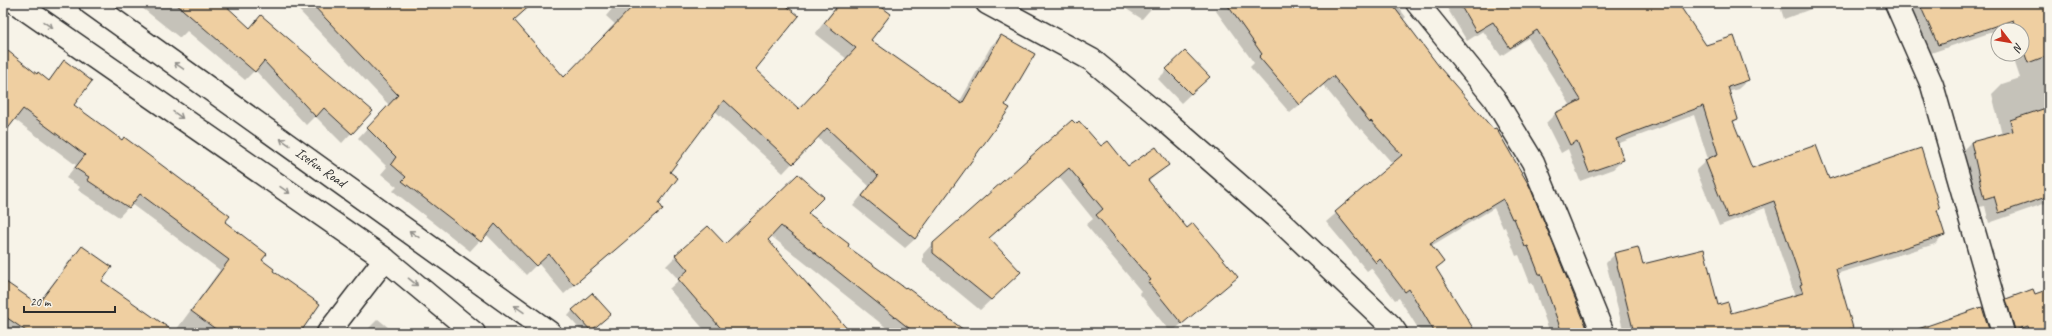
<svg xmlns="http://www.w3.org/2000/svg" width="2052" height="336" font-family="Caveat,sans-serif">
	<rect width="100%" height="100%" fill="#f7f3e8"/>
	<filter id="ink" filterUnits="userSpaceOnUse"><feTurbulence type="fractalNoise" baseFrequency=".025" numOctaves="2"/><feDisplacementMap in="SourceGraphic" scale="8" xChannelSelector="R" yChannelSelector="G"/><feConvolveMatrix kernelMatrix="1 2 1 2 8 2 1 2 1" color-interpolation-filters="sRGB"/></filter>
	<g filter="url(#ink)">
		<g fill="#0003">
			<polygon points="136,3 218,3 250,28 372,111 342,143 315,116 306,125 255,70 245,80 187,31 180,38"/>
			<polygon points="292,3 533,3 513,20 564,79 616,25 606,16 617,3 782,3 754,69 799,110 847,59 815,34 839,3 874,3 870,40 959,103 991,46 1001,36 915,239 905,248 853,206 869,186 817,137 783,173 715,111 669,172 657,203 662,209 564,294 538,263 526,275 486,234 470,251 393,191 397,187 381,174 387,167 358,138 389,105"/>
			<polygon points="1117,3 1156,3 1142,19"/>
			<polygon points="1223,3 1395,3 1406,17 1403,20 1588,333 1550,333 1532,282 1530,283 1519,255 1516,256 1505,227 1503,228 1494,208 1431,246 1443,262 1436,269 1473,333 1421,333 1399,298 1395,300 1371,268 1367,271 1326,222 1393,164 1362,129 1360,130 1323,85 1290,113 1250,67 1254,63 1216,11"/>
			<polygon points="1433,3 1440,3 1435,6"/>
			<polygon points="1444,3 1677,3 1705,46 1748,80 1738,89 1728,92 1737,119 1733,123 1751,169 1828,180 1939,209 1936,211 1944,234 1935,244 1836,274 1852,328 1849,330 1850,333 1624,333 1606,263 1615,254 1642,265 1717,306 1732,320 1793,297 1794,293 1765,208 1719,226 1696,170 1708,159 1694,115 1617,144 1623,160 1613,169 1580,181 1568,149 1561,153 1546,123 1555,114 1571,106 1528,38 1501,56 1483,31 1467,41"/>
			<polygon points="1779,3 1827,3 1784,19"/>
			<polygon points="1905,3 2049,3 2049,202 1989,223 1985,206 1974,208 1961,152 1971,142 2002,135 1992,94 2002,84 2020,78 2012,54 2022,54 2022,30 1998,30 1928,54"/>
			<polygon points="3,49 37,75 48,81 64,62 73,105 224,222 271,272 299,333 174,333 220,270 131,204 119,217 78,190 80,187 66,178 76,165 14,119 3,134"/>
			<polygon points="1185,52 1199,86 1181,103 1158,79"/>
			<polygon points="1101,148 1128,167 1168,165 1148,182 1187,229 1236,277 1171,333 1139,293 1141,291 1086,225 1093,219 1059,177 989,238 1010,282 980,310 923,263 923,254 933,243"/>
			<polygon points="807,213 846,247 954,333 893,333 771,236 767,240 850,333 707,333 669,289 679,280 666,266 676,256 725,246"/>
			<polygon points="82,247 100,281 174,333 3,333 3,285 37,305 72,257"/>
			<polygon points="2049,290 2049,333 2002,333 1996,310 2007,299 2034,295"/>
			<polygon points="573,310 604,320 589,333 583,333 568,316"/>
			<polygon points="378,319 395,333 364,333"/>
		</g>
		<g fill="#efcfa1" stroke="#2b2b2b">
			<polygon points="175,3 223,3 250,28 261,15 373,111 352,134 324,108 316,117 264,61 255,72"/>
			<polygon points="311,3 533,3 514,20 564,77 636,3 783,3 799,16 756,69 799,109 856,48 824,23 840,3 876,3 891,14 871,40 962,104 1001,35 1035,54 1005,105 1010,108 915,239 862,196 878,176 827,128 793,164 724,100 670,172 678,178 659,203 663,209 574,285 549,254 536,266 495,224 481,242 402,181 406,177 391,164 396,157 367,128 398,95"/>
			<polygon points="1226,3 1391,3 1441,69 1493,129 1496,128 1530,187 1589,333 1562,333 1541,274 1539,274 1528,246 1525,247 1514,218 1512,219 1503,199 1430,243 1444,262 1436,268 1476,333 1435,333 1409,289 1405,292 1380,259 1376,263 1335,212 1402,155 1371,121 1370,122 1333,76 1300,105 1259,57 1262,54"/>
			<polygon points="1459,3 1678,3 1706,45 1734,36 1749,80 1728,87 1738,119 1733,121 1752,168 1816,145 1829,179 1921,148 1940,209 1937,210 1945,235 1836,269 1853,328 1837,333 1634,333 1614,253 1638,247 1643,264 1704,249 1718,305 1728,302 1731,313 1803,293 1800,285 1802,284 1774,201 1728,218 1705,160 1718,154 1703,106 1616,139 1624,160 1589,172 1577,141 1570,145 1555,113 1581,100 1537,30 1510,48 1493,22 1476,32"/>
			<polygon points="1919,3 2049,3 2049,55 2028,63 2022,46 2022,30 2017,30 2013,20 1938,45"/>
			<polygon points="3,47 37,74 38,72 49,81 64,60 92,81 74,105 122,140 124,137 230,216 225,222 267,254 262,260 274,269 273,271 320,304 300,333 221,333 191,311 229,260 140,194 129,208 87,180 89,177 75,168 85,155 23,109 3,135"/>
			<polygon points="1185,51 1210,77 1191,94 1166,69"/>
			<polygon points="2049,107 2049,196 1999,213 1994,196 1984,199 1971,142 2013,131 2010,120"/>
			<polygon points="1072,120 1076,124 1079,121 1101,146 1108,141 1128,166 1156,147 1169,165 1148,180 1187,228 1193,223 1238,277 1182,324 1148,282 1151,280 1096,215 1103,209 1069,168 989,238 1021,272 991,300 933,253 933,243"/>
			<polygon points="798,174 824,197 808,213 849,244 848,247 905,288 906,287 968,333 915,333 781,226 768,240 851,333 725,333 678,279 688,270 675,255 708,226 725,244"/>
			<polygon points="82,246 112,267 102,281 176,333 29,333 3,315 3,280 38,304"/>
			<polygon points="2033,289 2035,294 2049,289 2049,333 2030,333 2028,326 2015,330 2006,299"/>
			<polygon points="592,293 611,314 591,331 572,310"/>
			<polygon points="1982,307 1990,333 1918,333 1918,329"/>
		</g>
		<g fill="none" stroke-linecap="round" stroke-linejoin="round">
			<g stroke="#2b2b2b" stroke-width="25">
				<g id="minor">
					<polyline points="987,3 1092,60 1168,123 1278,219 1391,326 1396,333"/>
					<polyline points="1417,3 1494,98 1533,162 1603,333"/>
					<polyline points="1896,3 1932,85 2003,333"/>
					<polyline points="328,333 385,259"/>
				</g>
			</g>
			<g stroke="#2b2b2b" stroke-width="25">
				<g id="tertiary">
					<polyline points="16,3 385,259 474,333"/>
					<polyline points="90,3 550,333"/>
				</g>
			</g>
			<use href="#minor" stroke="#f7f3e8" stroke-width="22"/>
			<use href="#tertiary" stroke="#f7f3e8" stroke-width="22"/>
		</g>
		<defs><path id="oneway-shaft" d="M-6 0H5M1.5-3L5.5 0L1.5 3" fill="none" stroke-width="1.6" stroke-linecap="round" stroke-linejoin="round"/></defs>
		<g stroke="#918f8a">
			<use href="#oneway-shaft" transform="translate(48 25) rotate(35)"/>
			<use href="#oneway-shaft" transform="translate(179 66) rotate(-145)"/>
			<use href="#oneway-shaft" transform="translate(178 115) rotate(35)"/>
			<use href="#oneway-shaft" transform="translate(285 142) rotate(-145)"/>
			<use href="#oneway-shaft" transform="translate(285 190) rotate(35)"/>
			<use href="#oneway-shaft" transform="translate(414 234) rotate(-145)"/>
			<use href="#oneway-shaft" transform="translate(413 282) rotate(39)"/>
			<use href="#oneway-shaft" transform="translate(519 309) rotate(-145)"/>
		</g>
	</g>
	<g text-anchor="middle" stroke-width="4" stroke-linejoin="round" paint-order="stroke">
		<g font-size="14" fill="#2b2b2b" stroke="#f7f3e8">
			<text transform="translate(321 167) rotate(35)" y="5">Isefun Road</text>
		</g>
	</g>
	<rect width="2052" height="336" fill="none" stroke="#f7f3e8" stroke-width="16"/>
	<rect x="8" y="8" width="2036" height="320" fill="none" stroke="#2b2b2b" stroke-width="1.5" filter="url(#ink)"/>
	<g transform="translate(2010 42) rotate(121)"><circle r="19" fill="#f7f3e8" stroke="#a5a39c"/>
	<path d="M0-3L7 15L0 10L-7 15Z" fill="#c8321e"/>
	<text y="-6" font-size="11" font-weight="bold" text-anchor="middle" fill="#2b2b2b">N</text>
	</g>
	<path d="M24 306v6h91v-6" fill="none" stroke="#2b2b2b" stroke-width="2"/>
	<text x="30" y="306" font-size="12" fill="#2b2b2b" stroke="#f7f3e8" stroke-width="3" paint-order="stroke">20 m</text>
</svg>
